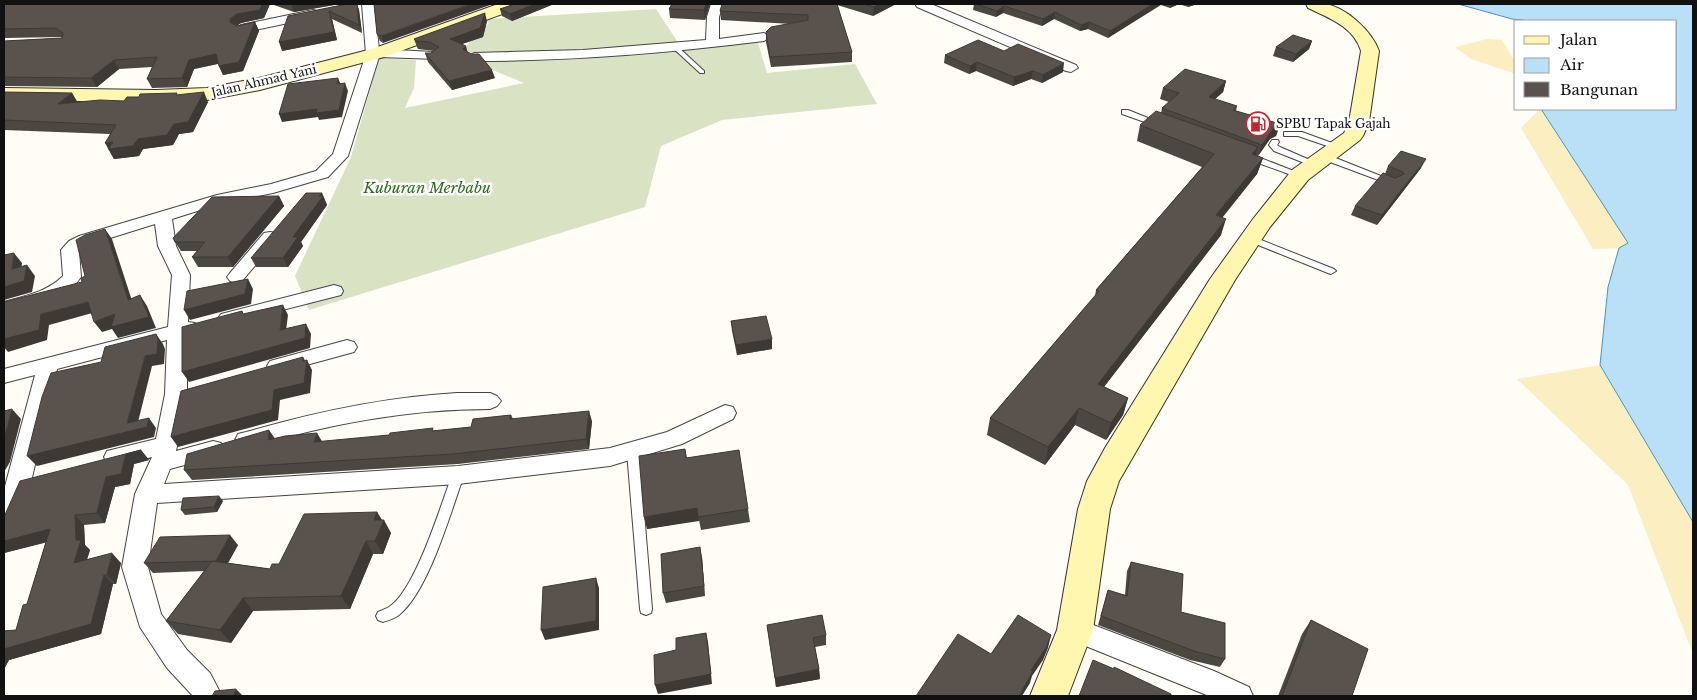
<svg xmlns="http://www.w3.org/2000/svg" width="1697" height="700" font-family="'Libre Baskerville',serif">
	<rect width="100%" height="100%" fill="#fffdf5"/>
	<g fill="#fbeec1">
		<polygon points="1487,39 1502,40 1516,63 1516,74 1471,59 1455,47"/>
		<polygon points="1540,109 1541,109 1629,244 1619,248 1593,249 1521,128"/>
		<polygon points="1600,365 1693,522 1693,654 1628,485 1517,379"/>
	</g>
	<polygon fill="#d9e3c4" points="656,9 683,50 751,41 758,43 767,73 855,64 877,104 722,120 661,146 645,207 309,310 295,276 351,157 379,58 416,60 414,88 405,108 524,83 457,55 489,23 483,21 489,19"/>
	<polygon fill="#b9e0f7" stroke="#3f96cf" points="1458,4 1693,4 1693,522 1600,365 1608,287 1619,248 1628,243 1541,109 1676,109 1676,21 1529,21 1512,19"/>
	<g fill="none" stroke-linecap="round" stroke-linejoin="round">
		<g stroke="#444" stroke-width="2">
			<g id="lane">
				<polygon points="674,47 678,47 704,71 704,73 700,73 674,49"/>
				<polygon points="1122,110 1128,110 1163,124 1162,126 1156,126 1122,114"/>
				<polygon points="1284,132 1302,132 1343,147 1342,149 1336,149 1298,136 1284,136"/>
				<polygon points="1272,140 1278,140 1279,142 1277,145 1280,147 1319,164 1315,166 1312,166 1274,151 1269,145"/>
				<polygon points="1247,155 1253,155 1304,175 1303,177 1297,177 1247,159"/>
				<polygon points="1322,155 1328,155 1396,182 1395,184 1389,184 1322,159"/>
				<polygon points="1251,236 1334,269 1336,271 1331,274 1328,273 1248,241 1247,239"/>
				<polygon points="633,448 637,449 639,452 652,609 651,613 646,615 641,613 640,609 627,452 629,449"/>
				<path d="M458,471L462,472L464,475C451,511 429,590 400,614C396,618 389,620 383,622L378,620L376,616L378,612C382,610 386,609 389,607C415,591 441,505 452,475L454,472Z"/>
			</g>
		</g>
		<g stroke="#444" stroke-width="2">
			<g id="street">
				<path d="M362,4H374L379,49L433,52L438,53L440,56L438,59L379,57L348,156L328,177L273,193L226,202L172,219L176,246L190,275L188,322L195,323L198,328L195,333L187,335V394L176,451L213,441L221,443L224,449L221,455L170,469L164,484L458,466L610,448L667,432L725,405L733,407L736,413L733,419L682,444L610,466L458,484L157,503L148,567L161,614L187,650L210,673L222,696H193L167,668L140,627L122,567L135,494L152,457L115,466L107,463L104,457L107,451L156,439L165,394L167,340L57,369L31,482L12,523L4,526V490L35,375L4,383V369L168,327L172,275L158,246L155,224L91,244L79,251L81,277C64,303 31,307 4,314V302C25,296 47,292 63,276L61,250L69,241L79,236L217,195L271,184L316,171L333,154L366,54Z"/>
				<path d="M711,4H723L719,17V39L764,33L770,37L764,41C668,53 571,61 474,61L467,57L474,53L583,50L706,40L707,17Z"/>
				<polygon points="915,4 931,4 1076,65 1078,68 1071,72 1066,71 917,7"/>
				<polygon points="313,10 317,11 319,14 317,17 241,33 235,29 241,25"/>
				<polygon points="270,232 276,233 279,237 276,241 242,281 236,283 230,281 227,277 230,273 264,233"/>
				<polygon points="334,285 341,287 343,291 341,295 228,324 221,322 218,318 221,314"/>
				<polygon points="347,340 354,342 357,347 354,352 277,373 270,371 267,366 270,361"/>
				<path d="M457,393H490L497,396L501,401L497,406L490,409C404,409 328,425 246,448L238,446L235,440L238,434L246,432C316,412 385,397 457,393Z"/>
				<polygon points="1075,618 1214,671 1249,687 1253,696 1209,696 1066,638 1062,630 1066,622"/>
			</g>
		</g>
		<g stroke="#333" stroke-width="2">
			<g id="secondary">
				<polygon points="498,4 521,4 519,8 384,57 260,90 207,100 156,102 4,100 4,88 156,90 207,88 259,78 372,49"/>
				<path d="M1306,4C1312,4 1319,3 1325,4C1346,7 1372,31 1379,51L1369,122L1363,136L1360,140L1308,180L1270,227L1235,280L1119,481L1110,509L1093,630L1068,696H1030L1057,630L1078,509L1087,481L1105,448L1210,279L1253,219L1292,170L1344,133L1349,122L1361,51C1354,27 1329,18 1308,8Z"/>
			</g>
		</g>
		<use href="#lane" fill="#fff" fill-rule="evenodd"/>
		<use href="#street" fill="#fff" fill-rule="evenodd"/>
		<use href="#secondary" fill="#fff6b0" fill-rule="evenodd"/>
	</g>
	<g fill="#4d4742">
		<polygon points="4,4 270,4 264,18 241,23 237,26 255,22 259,31 243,71 223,75 218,64 194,69 187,87 152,88 147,79 152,67 119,69 97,87 4,86 4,41 62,38 61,37 4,38"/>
		<polygon points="271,4 340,4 294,12"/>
		<polygon points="347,4 357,4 359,10 362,33 332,19 337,40 282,51 288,16"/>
		<polygon points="374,4 383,43 380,41 377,34"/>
		<polygon points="515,4 554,4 512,21 502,16 500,9"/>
		<polygon points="710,4 705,20 670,18 669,9"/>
		<polygon points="722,4 896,4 873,16 837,5 852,52 852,62 771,67 766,42 766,32 791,24 721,20 720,11"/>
		<polygon points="974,4 1197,4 1188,7 1179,4 1170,8 1161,5 1108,38 1088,29 1080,31 1054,19 1042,26 1003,13 996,17 973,10"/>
		<polygon points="487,21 483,37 462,44 467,52 495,78 452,90 428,62 425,53 431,53 434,51 418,49 417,47 414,39"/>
		<polygon points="1312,41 1309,49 1293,62 1273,56 1276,47"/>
		<polygon points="1004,51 1063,72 1042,83 1031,79 1013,86 976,71 969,74 944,63 945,55"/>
		<polygon points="1226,81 1223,92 1215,99 1237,106 1236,111 1280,124 1276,136 1270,139 1258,156 1263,158 1257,174 1222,217 1221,235 1104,387 1128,398 1123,415 1106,440 1075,425 1045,465 987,435 990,418 1095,296 1096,290 1202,167 1137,141 1140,125 1161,113 1162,108 1169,102 1160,99 1163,88"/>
		<polygon points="4,92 72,93 77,102 124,101 177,95 208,102 193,132 179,134 173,145 143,149 139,156 114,159 108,148 110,134 4,130"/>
		<polygon points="1388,166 1421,168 1377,225 1351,215 1355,206 1385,174"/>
		<polygon points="322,193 327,205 301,242 303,246 288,267 256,267 251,258"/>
		<polygon points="279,196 284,206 233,267 198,267 192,257 197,251 181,251 175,242"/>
		<polygon points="731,321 772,349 737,355 732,331"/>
		<polygon points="511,415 513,419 592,421 589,449 458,464 192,480 184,470 275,439 322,442 471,427"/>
		<polygon points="685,449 687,458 748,509 750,522 701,530 699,520 647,529"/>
		<polygon points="141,450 149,460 134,464 130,484 115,487 105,523 84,525 85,545 90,550 87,559 121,563 116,584 113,584 101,634 9,660 4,669 4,631 16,630 27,604 46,542 4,553 4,517"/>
		<polygon points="223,501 217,512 185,515 181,510"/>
		<polygon points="377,512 382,520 391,533 383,554 373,554 350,609 253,611 231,643 178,634 166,621 204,571 153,573 144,563 238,545 228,563 270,569"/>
		<polygon points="702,557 705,596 666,603 663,593"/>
		<polygon points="1131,562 1181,612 1225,659 1220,667 1190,660 1098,625 1108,590 1125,595 1127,571"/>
		<polygon points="1311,620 1352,696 1278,696 1302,634"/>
		<polygon points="767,625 826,635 826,645 815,647 819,669 820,679 776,687"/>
	</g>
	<g fill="#3f3936">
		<polygon points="262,4 270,4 264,18 241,23 234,27 230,22 230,19 237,14"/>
		<polygon points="291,4 340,4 294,12"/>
		<polygon points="357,4 359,10 362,33 359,25"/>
		<polygon points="471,4 493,4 383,43 381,36"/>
		<polygon points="535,4 554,4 512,21 510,14"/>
		<polygon points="706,4 710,4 705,20 704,10"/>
		<polygon points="879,4 896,4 873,16 874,7"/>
		<polygon points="1153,4 1161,4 1108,38 1110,31"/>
		<polygon points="1171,4 1179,4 1170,8"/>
		<polygon points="1189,4 1197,4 1188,7"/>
		<polygon points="1004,6 1003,13 996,17 997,11"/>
		<polygon points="329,11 332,19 337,40 282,51 279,42"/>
		<polygon points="1055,12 1054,19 1042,26 1043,19"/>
		<polygon points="485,13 487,21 483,37 453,47 450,39"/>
		<polygon points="255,22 259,31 243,71 223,75 219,66"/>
		<polygon points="1089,22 1088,29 1080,31 1081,25"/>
		<polygon points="1312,41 1309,49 1293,62 1296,54"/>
		<polygon points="466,46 468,54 463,49"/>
		<polygon points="216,54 221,63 194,69 187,87 182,78 189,60"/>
		<polygon points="114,60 119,69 97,87 91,78"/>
		<polygon points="977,62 976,71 969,74 970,66"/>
		<polygon points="1064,63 1063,72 1042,83 1043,75"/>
		<polygon points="492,70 495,78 452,90 449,81"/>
		<polygon points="1033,71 1031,79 1013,86 1014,77"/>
		<polygon points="338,78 341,85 337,84"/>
		<polygon points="1226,81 1223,92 1205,108 1209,97"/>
		<polygon points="345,83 348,91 342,117 319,120 318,117 282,122 279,114"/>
		<polygon points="204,92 208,102 193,132 179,134 173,145 143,149 139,156 114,159 105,143 138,139 174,124"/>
		<polygon points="72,93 78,103 58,104"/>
		<polygon points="1280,124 1276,136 1270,139 1258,156 1262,145 1274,128"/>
		<polygon points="1258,147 1253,163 1252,154"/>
		<polygon points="1263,158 1257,174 1211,232 1216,215"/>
		<polygon points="1426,159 1421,168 1377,225 1382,215"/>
		<polygon points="322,193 327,205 301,242 303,246 288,267 283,258 293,237"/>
		<polygon points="279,196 284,206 233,267 228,257"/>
		<polygon points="1226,219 1221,235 1093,401 1098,384"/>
		<polygon points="105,229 112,239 135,310 128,300"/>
		<polygon points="14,253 22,263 20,280 12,269"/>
		<polygon points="27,265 35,276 32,292 4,300 4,287"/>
		<polygon points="248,279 253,289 251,304 190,320 184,310"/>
		<polygon points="140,295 147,306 156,328 118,338 112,329 102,332 94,322"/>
		<polygon points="88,302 96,312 49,325 47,340 8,352 4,347 4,336 41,314"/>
		<polygon points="283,305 288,315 285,339 280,330"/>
		<polygon points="306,324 311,334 310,348 189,382 182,372"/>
		<polygon points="156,334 163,344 165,349 164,364 152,366 136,430 149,418 156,428 154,437 37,466 27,456 127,423 145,356"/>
		<polygon points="772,339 772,349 737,355 736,345"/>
		<polygon points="303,357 306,362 307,360 312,370 310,393 280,400 278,420 178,447 171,437 274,390 303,361"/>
		<polygon points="1128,398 1123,415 1106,440 1111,423"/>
		<polygon points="1079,408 1075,425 1045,465 1048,447"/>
		<polygon points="12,409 21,419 10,462 4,472 4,439"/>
		<polygon points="589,411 592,421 589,449 586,439"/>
		<polygon points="269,430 276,440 268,440"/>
		<polygon points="317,433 323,443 314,442"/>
		<polygon points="141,450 149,460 134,464 130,484 115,487 105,523 97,513 106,477 126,454"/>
		<polygon points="219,496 223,501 217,512 214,507"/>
		<polygon points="697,508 699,521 647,529 644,517"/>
		<polygon points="377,512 383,522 384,520 391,533 383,554 375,541 374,520"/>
		<polygon points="75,515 84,525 85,545 90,550 83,572 74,563 76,540"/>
		<polygon points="50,529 60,539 4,553 4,541"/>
		<polygon points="230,535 238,545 224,570 216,561"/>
		<polygon points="366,541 373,554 350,609 341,596"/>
		<polygon points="700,547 702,557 705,596 704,586"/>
		<polygon points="112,553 121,563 116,584 107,575"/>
		<polygon points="104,575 113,584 101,634 9,660 4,669 4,649"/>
		<polygon points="596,578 599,588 599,630 545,640 541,630"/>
		<polygon points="243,598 253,611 231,643 220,630"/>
		<polygon points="706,633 708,642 712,684 658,694 655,685"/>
		<polygon points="1051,635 1048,648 1043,660 1032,676 1030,683 1022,696 1019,696 1031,670"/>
		<polygon points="819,669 820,679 776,687 775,678"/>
		<polygon points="236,689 243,696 233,696"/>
	</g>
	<g fill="#5a524d" stroke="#3f3936">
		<polygon points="4,4 262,4 260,10 237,14 230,19 230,22 237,26 255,22 239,62 219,66 216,54 189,60 182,78 147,79 157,57 114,60 91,78 4,77 4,41 62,38 63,33 56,28 4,29"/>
		<polygon points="347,4 357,4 359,25 329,11 334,32 279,42 288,16"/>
		<polygon points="374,4 471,4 381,36 377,34"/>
		<polygon points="515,4 535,4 510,14 500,9"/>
		<polygon points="672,4 706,4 704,10 669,9"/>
		<polygon points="722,4 837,4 852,52 770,57 766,32 771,27 808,20 808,15 720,11"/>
		<polygon points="864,4 879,4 874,7"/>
		<polygon points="976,4 1153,4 1110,31 1089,22 1081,25 1055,12 1043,19 1004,6 997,11"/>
		<polygon points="485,13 480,28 450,39 466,46 463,49 471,54 479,54 492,70 449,81 425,53 431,53 439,47 430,42 416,41 414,39"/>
		<polygon points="1293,35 1312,41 1296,54 1276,47"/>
		<polygon points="978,40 1004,51 1018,44 1064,63 1043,75 1033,71 1014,77 977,62 970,66 945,55"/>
		<polygon points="1185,69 1226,81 1209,97 1237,106 1233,110 1280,124 1274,128 1262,145 1162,108 1179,93 1163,88"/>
		<polygon points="338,78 337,84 345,83 339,110 316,113 317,109 279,114 288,84"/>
		<polygon points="4,92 72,93 58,104 100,100 124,101 127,97 139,97 140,94 177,93 176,95 204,92 188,122 174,124 167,135 138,139 133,146 108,149 113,142 105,143 116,125 4,120"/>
		<polygon points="1156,111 1258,147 1252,154 1263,158 1216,215 1226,219 1098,384 1128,398 1111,423 1079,408 1048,447 990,418 1099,291 1096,290 1214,154 1140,125"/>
		<polygon points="1401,151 1426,159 1382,215 1355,206 1383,173 1395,178 1404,174 1403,172 1388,166"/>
		<polygon points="306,193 322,193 319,196 323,196 293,237 298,237 283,258 251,258"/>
		<polygon points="279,196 228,257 192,257 205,242 175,242 173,238 212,197"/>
		<polygon points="105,229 128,300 140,295 149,317 111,327 115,314 94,322 88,302 41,314 39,330 4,339 4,302 82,282 81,278 85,276 76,240 85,235"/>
		<polygon points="14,253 12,269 27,265 24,281 4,287 4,255"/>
		<polygon points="248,279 245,294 184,310 187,291"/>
		<polygon points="283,305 280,330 306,324 305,338 182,372 182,327 242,311 243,314"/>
		<polygon points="766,316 772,339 736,345 731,321"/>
		<polygon points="156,334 158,339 157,354 145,356 127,423 149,418 147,427 27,456 42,397 51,373 101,362 105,347"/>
		<polygon points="303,357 303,361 307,360 304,383 274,390 272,410 171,437 181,391"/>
		<polygon points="12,409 4,439 4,411"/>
		<polygon points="589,411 586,439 453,454 184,470 187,454 269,430 268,440 285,436 317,433 314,442 389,435 390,433 433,428 432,431 471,427 473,419 511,415 510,419"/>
		<polygon points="685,449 686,458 739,450 748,509 698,517 697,508 644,517 639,456"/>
		<polygon points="141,450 126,454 121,474 106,477 97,513 75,515 76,540 81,540 74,563 112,553 107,575 104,575 91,624 4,649 4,631 16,630 23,605 27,604 50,529 4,541 4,517 20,481"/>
		<polygon points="219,496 214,507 181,510 183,498"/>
		<polygon points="377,512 374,520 384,520 375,541 366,541 341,596 243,598 220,630 166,621 212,561 270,569 272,564 279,564 304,514"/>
		<polygon points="230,535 216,561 144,563 160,537"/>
		<polygon points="700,547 704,586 663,593 661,554"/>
		<polygon points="1131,562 1183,574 1181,612 1225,623 1225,659 1194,651 1101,616 1108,590 1127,596"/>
		<polygon points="596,578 596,621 541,630 543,587"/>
		<polygon points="822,615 826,635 813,638 819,669 775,678 767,625"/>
		<polygon points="1018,615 1051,635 1046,648 1031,670 1033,671 1019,696 916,696 958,634 991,654"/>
		<polygon points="1311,620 1368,649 1352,696 1282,696"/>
		<polygon points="706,633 711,674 655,685 654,655 676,650 676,638"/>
		<polygon points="1093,660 1114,669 1114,667 1171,694 1171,696 1079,696"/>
		<polygon points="236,689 233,696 212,696 215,691"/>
	</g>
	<defs>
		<g id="fuel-ring" transform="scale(1.25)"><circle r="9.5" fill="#fff" stroke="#c4262e" stroke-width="1.5"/><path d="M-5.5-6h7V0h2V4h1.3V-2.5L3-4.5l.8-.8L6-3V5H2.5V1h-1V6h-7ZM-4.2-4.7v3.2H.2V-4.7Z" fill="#c4262e"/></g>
	</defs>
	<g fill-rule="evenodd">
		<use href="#fuel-ring" x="1258" y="124"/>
	</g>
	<g text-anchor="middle" stroke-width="5" stroke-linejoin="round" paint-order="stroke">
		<g font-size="12" fill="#111" stroke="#fff">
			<text transform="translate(264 81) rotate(-13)" y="4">Jalan Ahmad Yani</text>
		</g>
		<g font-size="12" fill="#111" stroke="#fff" text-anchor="start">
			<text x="1276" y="128">SPBU Tapak Gajah</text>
		</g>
		<g font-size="15" font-style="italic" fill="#2f6b1f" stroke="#fff">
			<text x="427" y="193">Kuburan Merbabu</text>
		</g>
	</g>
	<rect width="1697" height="700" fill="none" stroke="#111111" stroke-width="10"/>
	<rect x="1514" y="20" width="162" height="90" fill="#ffffff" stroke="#a0a0a0"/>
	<rect x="1524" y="36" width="25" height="8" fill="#fff6b0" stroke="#a0a0a0"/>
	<text x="1560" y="45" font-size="15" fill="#111111">Jalan</text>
	<rect x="1524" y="58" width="25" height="15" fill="#b9e0f7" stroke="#a0a0a0"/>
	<text x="1560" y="70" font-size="15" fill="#111111">Air</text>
	<rect x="1524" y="82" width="25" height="15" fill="#5a524d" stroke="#a0a0a0"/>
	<text x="1560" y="95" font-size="15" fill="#111111">Bangunan</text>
</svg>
